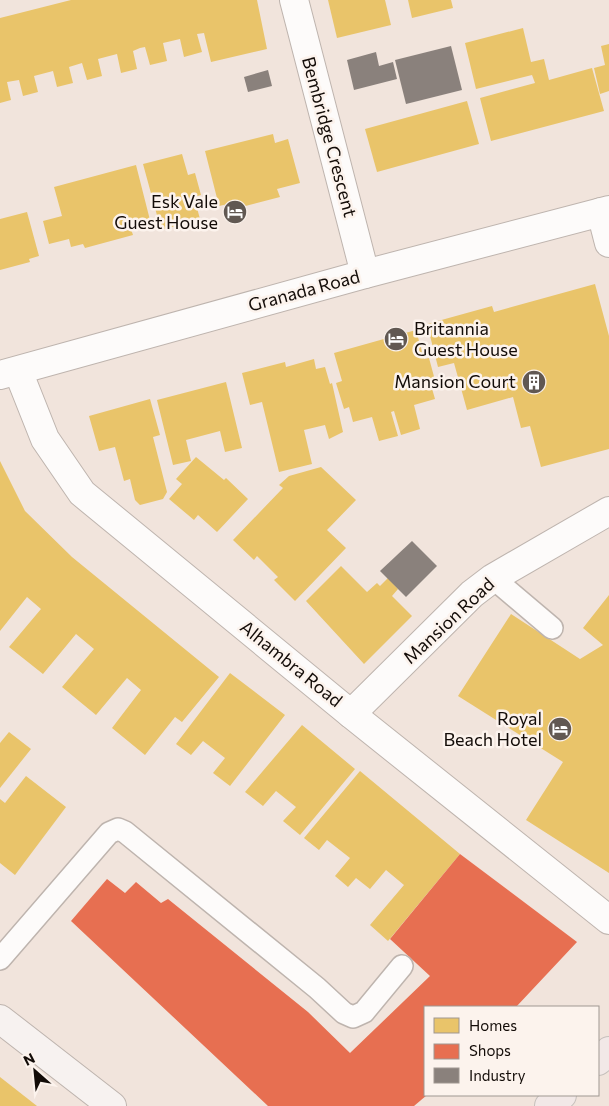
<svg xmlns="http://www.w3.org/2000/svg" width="609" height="1106" font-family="Commissioner,sans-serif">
	<rect width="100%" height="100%" fill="#f1e4dc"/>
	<g fill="#e9c46a">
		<polygon points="71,0 257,0 267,49 211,62 204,33 197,34 202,52 184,57 180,39 163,43 167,61 150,65 145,47 140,48 133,51 137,69 121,73 117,54 98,59 102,76 87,80 82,63 69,67 73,83 57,87 53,71 34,76 38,92 23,96 19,80 7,82 11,100 0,103 0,18"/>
		<polygon points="328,0 385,0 391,25 337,38"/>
		<polygon points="408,0 451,0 453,8 412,18"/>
		<polygon points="523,28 531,62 544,59 549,80 592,68 604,111 491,141 480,98 535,83 532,75 476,89 465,43"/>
		<polygon points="609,44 609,91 600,94 594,68 605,65 601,46"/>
		<polygon points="467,101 479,144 377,172 365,129"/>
		<polygon points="273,134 275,143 288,139 300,183 277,189 280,197 230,210 228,204 219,206 205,151"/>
		<polygon points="182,154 188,175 195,173 201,195 194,197 200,219 161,230 143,164"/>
		<polygon points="136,165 151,224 131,229 133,235 85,248 83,244 71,247 69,239 49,244 43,221 62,216 54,187"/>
		<polygon points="27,212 39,256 29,259 30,262 0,270 0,219"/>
		<polygon points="595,284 609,336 609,449 541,467 530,426 521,428 513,397 467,410 454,363 438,367 427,324 492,306 494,312"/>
		<polygon points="416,330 424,359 429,358 436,384 431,385 435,399 414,405 420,429 401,435 394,411 391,412 398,436 379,441 372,417 353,422 349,407 344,409 336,383 342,381 334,353"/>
		<polygon points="314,359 316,369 325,367 330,384 332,383 343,432 329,439 325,425 304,430 312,464 279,472 262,402 250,405 242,373 285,362 286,367"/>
		<polygon points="226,382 242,448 225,452 220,431 186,440 191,461 173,465 157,400"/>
		<polygon points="150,399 160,435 153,437 167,492 163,499 140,505 135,500 130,479 124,481 115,447 99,451 89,416"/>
		<polygon points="196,457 224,480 226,478 248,499 217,532 198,515 194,520 169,499 182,484 176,479"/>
		<polygon points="0,461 25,511 72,557 219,677 182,722 175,717 145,755 112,728 141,690 127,678 96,715 62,687 94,649 76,634 43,674 9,647 41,609 27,597 0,631"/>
		<polygon points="321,467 356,500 327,530 346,548 295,601 274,580 278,577 257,556 254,560 233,540 283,488 279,485 289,476"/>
		<polygon points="341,566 367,592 377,583 380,586 388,578 398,589 392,596 412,616 364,664 306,601"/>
		<polygon points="609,595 609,873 526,820 563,762 458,696 511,614 580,659 603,645 583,628"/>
		<polygon points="230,673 285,715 230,786 213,773 225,758 203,741 191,755 176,744"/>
		<polygon points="302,725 355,769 300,835 283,821 296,807 276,791 263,806 245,792"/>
		<polygon points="9,732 31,749 0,788 0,743"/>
		<polygon points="360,771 460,854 388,941 370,925 404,885 386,870 370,889 356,878 348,887 335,876 350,858 327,840 319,850 304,838"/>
		<polygon points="26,776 66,807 15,875 0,863 0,799 5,803"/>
		<polygon points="0,1077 37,1106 0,1106"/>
	</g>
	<polygon fill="#e76f51" points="460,854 577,942 516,1007 425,1007 427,1095 414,1106 268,1106 71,921 107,879 125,893 136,882 161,903 168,899 308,1012 350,1053 430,976 390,939"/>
	<g fill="#8a817c">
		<polygon points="451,46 462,90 406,104 395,60"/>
		<polygon points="376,52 379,66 393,62 397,79 354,90 347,60"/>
		<polygon points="268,70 272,86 248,92 244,77"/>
		<polygon points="412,541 437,566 406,597 380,571"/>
	</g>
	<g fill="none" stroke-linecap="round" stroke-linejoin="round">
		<g stroke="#beb4ae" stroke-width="24">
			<g id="lane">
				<polyline points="493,578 552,628"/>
				<polyline points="0,959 109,833 118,829 125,832 317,988 344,1013 353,1017 364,1012 402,966"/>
			</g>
		</g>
		<g stroke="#beb4ae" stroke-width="30">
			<g id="street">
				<polyline points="294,0 365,274"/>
				<polyline points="601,212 609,243"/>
				<polyline points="18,371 45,439 82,493 351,714 609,920"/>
				<polyline points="0,375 365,274 609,210"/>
				<polyline points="351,714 472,594 493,578 609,511"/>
			</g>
		</g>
		<g stroke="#beb4ae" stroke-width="30">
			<polyline id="secondary" points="0,1019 112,1106"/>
		</g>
		<g stroke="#c6c0bc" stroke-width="30">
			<g id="primary">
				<polyline points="598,1061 609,1051"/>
				<polyline points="549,1106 562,1095"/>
			</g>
		</g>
		<use href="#lane" stroke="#fdfbfa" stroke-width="21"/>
		<use href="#street" stroke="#fdfbfa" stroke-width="28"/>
		<use href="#secondary" stroke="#f7f2f0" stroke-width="28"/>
		<use href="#primary" stroke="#f2e8e7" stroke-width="28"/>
	</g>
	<defs>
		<g id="hotel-disc" transform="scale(1.25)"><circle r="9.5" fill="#615852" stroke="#fcf3ed"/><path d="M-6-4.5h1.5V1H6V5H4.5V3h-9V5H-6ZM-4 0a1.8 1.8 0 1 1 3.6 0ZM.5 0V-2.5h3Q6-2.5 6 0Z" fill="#fff"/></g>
		<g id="building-disc" transform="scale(1.25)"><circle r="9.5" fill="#615852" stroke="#fcf3ed"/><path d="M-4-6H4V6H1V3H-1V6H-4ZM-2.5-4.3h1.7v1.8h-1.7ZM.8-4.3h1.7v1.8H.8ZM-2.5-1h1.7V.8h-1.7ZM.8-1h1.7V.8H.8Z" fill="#fff"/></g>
	</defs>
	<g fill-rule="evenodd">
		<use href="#hotel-disc" x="235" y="212"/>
		<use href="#hotel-disc" x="396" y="339"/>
		<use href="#building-disc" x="534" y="382"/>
		<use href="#hotel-disc" x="560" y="729"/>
	</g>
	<g text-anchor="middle" stroke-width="5" stroke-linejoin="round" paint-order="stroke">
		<g font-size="18" fill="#130c08" stroke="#fcf3ed">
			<text transform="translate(329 137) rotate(75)" y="6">Bembridge Crescent</text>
			<text transform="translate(304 291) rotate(-15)" y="6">Granada Road</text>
			<text transform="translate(449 621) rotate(-43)" y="6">Mansion Road</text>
			<text transform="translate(291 664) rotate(39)" y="6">Alhambra Road</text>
		</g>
		<g font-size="18" fill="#130c08" stroke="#fcf3ed" text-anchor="end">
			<text x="218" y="208">Esk Vale<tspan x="218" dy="21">Guest House</tspan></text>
			<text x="414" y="335" text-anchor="start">Britannia<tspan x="414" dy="21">Guest House</tspan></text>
			<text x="516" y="388">Mansion Court</text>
			<text x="542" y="725">Royal<tspan x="542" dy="21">Beach Hotel</tspan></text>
		</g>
	</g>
	<rect x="424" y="1006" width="175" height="90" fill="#fcf3ed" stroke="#9f9791"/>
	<rect x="434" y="1018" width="25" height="15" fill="#e9c46a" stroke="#9f9791"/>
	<text x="469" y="1031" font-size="15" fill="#130c08">Homes</text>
	<rect x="434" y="1044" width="25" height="15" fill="#e76f51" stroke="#9f9791"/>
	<text x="469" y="1056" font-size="15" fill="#130c08">Shops</text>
	<rect x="434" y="1068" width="25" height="15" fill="#8a817c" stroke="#9f9791"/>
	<text x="469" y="1081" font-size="15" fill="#130c08">Industry</text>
	<g transform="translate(35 1071) rotate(333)" stroke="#fcf3ed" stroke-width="4" paint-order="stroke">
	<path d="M0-4L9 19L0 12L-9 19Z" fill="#130c08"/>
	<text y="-8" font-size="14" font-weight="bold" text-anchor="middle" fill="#130c08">N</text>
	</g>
</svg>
